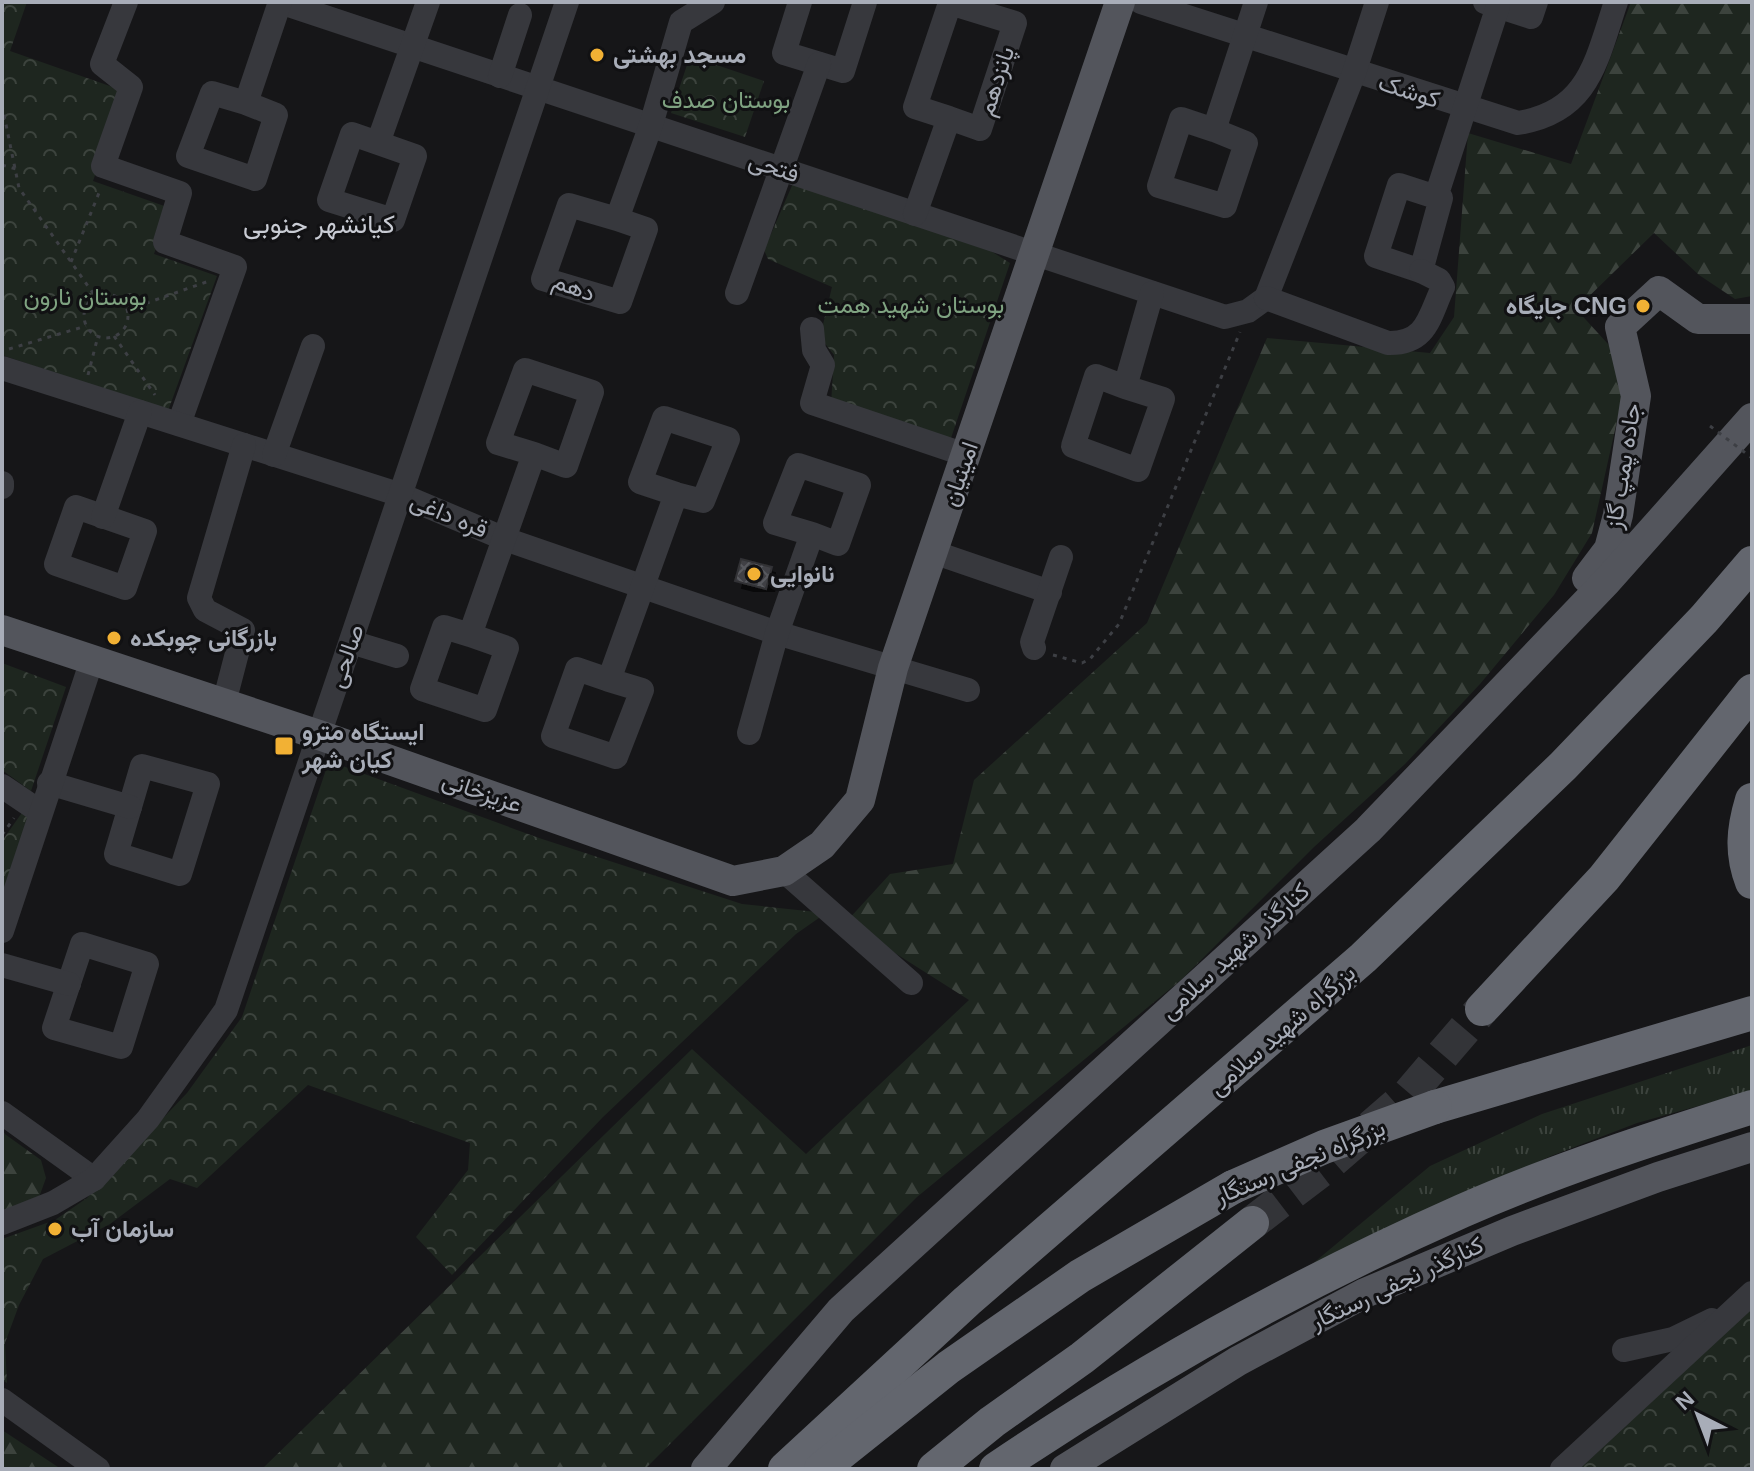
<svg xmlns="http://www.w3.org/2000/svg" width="1754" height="1471" font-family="Helvetica,Vazirmatn,sans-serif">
	<defs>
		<pattern id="grass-tufts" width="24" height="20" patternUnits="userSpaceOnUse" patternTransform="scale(2)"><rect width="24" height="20" fill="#1e261f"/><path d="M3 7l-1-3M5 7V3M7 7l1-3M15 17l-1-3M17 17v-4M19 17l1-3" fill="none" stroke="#3c433d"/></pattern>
		<pattern id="forest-firs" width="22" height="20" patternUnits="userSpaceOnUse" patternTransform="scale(2)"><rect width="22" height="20" fill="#1e261f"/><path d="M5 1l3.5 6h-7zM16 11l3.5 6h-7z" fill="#3c433d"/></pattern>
		<pattern id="park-crowns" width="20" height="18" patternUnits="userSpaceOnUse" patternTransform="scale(2)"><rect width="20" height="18" fill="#1e261f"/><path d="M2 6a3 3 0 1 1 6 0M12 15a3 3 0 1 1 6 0" fill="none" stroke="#3c433d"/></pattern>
		<pattern id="building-cross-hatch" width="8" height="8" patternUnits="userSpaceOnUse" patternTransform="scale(2)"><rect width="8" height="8" fill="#404145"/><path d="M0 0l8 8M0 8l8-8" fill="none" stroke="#595a5e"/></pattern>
		<filter id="shadow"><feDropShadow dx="7" dy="7" stdDeviation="0" flood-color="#0009"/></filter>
	</defs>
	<rect width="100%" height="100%" fill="#161618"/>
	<polygon fill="url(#grass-tufts)" points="1752,1045 1752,1091 1637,1123 1551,1156 1311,1265 1430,1166 1542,1114"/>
	<g fill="url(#forest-firs)">
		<polygon points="1631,2 1752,2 1752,296 1735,299 1699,275 1654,233 1576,309 1629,367 1592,533 1554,595 1480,684 1405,764 1314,847 1181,980 917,1197 645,1469 262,1469 692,1049 806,1154 969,1000 846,922 890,874 953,864 974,780 1147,623 1267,338 1430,353 1454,317 1468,133 1571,164"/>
		<polygon points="2,1132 41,1160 46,1178 38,1200 2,1215"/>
		<polygon points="2,1430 61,1469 2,1469"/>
	</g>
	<g fill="url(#park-crowns)">
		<polygon points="2,2 27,2 10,51 124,91 93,181 170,208 154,254 217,276 168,411 2,355"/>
		<polygon points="690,56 764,81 745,137 671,113"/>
		<polygon points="794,181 970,238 1010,263 949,444 831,405 834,355 820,337 832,287 768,259 764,250"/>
		<polygon points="2,663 66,687 31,791 2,770"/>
		<polygon points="329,761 539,838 742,904 826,913 796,934 603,1117 452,1275 416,1237 468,1170 470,1143 308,1085 197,1188 170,1179 110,1224 43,1259 19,1305 5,1343 7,1383 2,1380 2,1239 55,1220 87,1198 187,1093 242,1017"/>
		<polygon points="26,807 33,812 2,903 2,841"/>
		<polygon points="1752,1298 1752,1469 1548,1469 1625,1396"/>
	</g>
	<polygon fill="url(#building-cross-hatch)" stroke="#303034" stroke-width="2" filter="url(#shadow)" points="741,559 772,567 766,589 735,581"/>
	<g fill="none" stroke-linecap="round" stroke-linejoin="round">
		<polyline stroke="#333438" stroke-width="34" stroke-dasharray="34 17" stroke-linecap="butt" points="1252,1223 1324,1168 1409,1094 1482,1009"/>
		<g stroke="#3d3f44" stroke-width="3" stroke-dasharray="4 6" stroke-linecap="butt">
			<polyline points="2,105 19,188 95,296"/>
			<polyline points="2,165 16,169"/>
			<polyline points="71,262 101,188"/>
			<circle cx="106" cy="316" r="22"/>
			<polyline points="127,310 209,281"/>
			<polyline points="114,336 155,395"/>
			<polyline points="9,349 86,326"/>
			<polyline points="88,375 98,336"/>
			<polyline points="1053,655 1082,663 1090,659 1119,624 1240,332"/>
			<polyline points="2,835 14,818"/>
		</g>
		<g stroke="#37383d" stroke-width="24">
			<polyline points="126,2 102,64 131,87 103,166 180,193 165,242 235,267 179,424"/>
			<polyline points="280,2 1225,317 1248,311 1266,298"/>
			<polyline points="800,2 784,53 843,71 865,2"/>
			<path d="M1141,2L1518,123C1589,112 1596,61 1616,2"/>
			<polyline points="1485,2 1531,17 1536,2"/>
			<polyline points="500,76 520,15"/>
			<polyline points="246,103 276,115 255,179 188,156 212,93 246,103 280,2"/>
			<polyline points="1214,130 1246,143 1225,206 1159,186 1181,119 1214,130 1256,2"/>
			<polyline points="378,143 415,156 393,220 329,200 352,134 378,143 428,2"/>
			<polyline points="1436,197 1441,198 1421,271 1376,256 1399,185 1436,197 1498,6"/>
			<polyline points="915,214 949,118 915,107 950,3 1015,23 980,129 949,118"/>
			<polyline points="617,219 646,229 620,302 543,279 569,205 617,219 651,125 681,22 713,2"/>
			<polyline points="737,293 819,64"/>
			<polyline points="1266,298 1354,73 1377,2"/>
			<path d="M1266,298L1388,343C1427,344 1429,317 1443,287L1439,280L1421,271"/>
			<polyline points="812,329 814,350 823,365 812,403 966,455"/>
			<polyline points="2,368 401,495 505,539 777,633 968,690"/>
			<polyline points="1125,387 1163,399 1138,470 1073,446 1096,376 1125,387 1152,293"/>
			<polyline points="274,455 313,346"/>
			<polyline points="2,483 2,487"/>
			<polygon points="76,507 145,531 125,588 56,564"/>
			<polyline points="103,517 140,412"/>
			<polyline points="933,552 1050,592"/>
			<polyline points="470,635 507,648 485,710 422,689 444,627 470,635 534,454 498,443 525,370 592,392 566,466 534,454"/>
			<polyline points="351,642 397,656"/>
			<polyline points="1034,648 1032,642 1061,557"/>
			<polyline points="609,680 642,690 616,757 553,736 577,669 609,680 676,494 640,482 664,418 728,439 703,501 676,494"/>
			<polyline points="224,703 243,630 205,610 199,598 244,445"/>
			<polyline points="749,733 777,633 812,534 775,523 798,465 859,485 838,544 812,534"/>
			<polygon points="142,766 208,784 180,874 116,854"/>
			<polyline points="49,783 130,807"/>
			<polyline points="2,786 39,811"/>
			<polyline points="784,871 911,983"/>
			<polyline points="2,931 92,660"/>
			<polygon points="82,944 147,964 121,1047 54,1028"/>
			<polyline points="2,965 69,984"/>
			<polyline points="2,1113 94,1179"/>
			<polyline points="2,1223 53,1203 94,1179 148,1119 226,1010 567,2"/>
			<polyline points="1624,1350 1673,1339 1712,1320"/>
			<polyline points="2,1400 98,1469"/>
			<polyline points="1562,1469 1752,1293"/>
		</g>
		<g stroke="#53555c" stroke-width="30">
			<polyline points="1587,578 1609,549 1618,515 1636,396 1620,327 1659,291 1698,319 1752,319"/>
			<polyline points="2,630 319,735 733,881 784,871 822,845 860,800 893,668 1120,2"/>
			<polyline points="706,1469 841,1310 1368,830 1607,581 1752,418"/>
			<polyline points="1065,1469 1238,1361 1365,1293 1512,1231 1658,1177 1752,1147"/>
		</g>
		<g stroke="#63666e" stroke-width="34">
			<path d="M1752,800C1743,830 1741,853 1752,882"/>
			<polyline points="1482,1009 1604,878 1752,691"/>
			<polyline points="1435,1107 1752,1013"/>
			<polyline points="785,1469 967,1301 1363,958 1563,766 1704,619 1752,563"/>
			<polyline points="821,1469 949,1367 1080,1276 1233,1187"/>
			<polyline points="934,1469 992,1422 1082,1358 1252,1223"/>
			<path d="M996,1469C1143,1370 1300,1283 1462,1211C1555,1170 1654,1138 1752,1107"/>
		</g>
		<polyline stroke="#3d3f44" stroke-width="3" stroke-dasharray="4 6" stroke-linecap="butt" points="1710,426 1752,458"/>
		<polyline stroke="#63666e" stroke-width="34" points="1233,1187 1324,1147 1435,1107"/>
	</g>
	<g fill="#f2b134" stroke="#111113" stroke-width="3">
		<circle cx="597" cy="55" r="8"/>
		<circle cx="1643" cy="306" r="8"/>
		<circle cx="754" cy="574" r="8"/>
		<circle cx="114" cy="638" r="8"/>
		<rect x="274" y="736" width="20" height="20" rx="4"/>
		<circle cx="55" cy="1229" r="8"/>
	</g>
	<g text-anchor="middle" stroke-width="6" stroke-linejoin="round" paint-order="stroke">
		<g font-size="24" font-weight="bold" fill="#a8adb8" stroke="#111113" text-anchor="start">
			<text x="613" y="63">مسجد بهشتی</text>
			<text x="1627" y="314" text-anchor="end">جایگاه CNG</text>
			<text x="770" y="582">نانوایی</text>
			<text x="130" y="646">بازرگانی چوبکده</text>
			<text x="302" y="740">ایستگاه مترو<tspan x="302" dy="28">کیان شهر</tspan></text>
			<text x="71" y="1237">سازمان آب</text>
		</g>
		<g font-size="24" fill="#a8adb8" stroke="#111113">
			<text transform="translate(996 81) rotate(-72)" y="8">پانزدهم</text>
			<text transform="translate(1409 91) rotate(18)" y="8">کوشک</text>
			<text transform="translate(774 167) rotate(18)" y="8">فتحی</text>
			<text transform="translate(574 287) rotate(20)" y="8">دهم</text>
			<text transform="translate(1623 466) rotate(-81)" y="8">جاده پمپ گاز</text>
			<text transform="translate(960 474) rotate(-71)" y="8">امینیان</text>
			<text transform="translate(449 515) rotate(23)" y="8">قره داغی</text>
			<text transform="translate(346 656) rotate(-71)" y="8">صالحی</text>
			<text transform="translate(482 792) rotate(19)" y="8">عزیزخانی</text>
			<text transform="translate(1235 951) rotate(-42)" y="8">کنارگذر شهید سلامی</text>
			<text transform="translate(1282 1030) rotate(-41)" y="8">بزرگراه شهید سلامی</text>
			<text transform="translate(1300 1162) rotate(-23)" y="8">بزرگراه نجفی رستگار</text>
			<text transform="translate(1397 1283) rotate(-25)" y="8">کنارگذر نجفی رستگار</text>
		</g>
		<g font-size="24" fill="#7fa381" stroke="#111113">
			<text x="726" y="108">بوستان صدف</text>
			<text x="85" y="305">بوستان نارون</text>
			<text x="911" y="313">بوستان شهید همت</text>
		</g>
		<g font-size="26" fill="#c9ccd4" stroke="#111113">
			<text x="319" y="233">کیانشهر جنوبی</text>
		</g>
	</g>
	<rect width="1754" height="1471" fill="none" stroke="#a8adb8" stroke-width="8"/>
	<g transform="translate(1698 1415) rotate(318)" stroke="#111113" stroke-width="6" paint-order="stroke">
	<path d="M0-6L14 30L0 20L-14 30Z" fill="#a8adb8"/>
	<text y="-12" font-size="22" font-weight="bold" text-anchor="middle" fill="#a8adb8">N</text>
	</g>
</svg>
